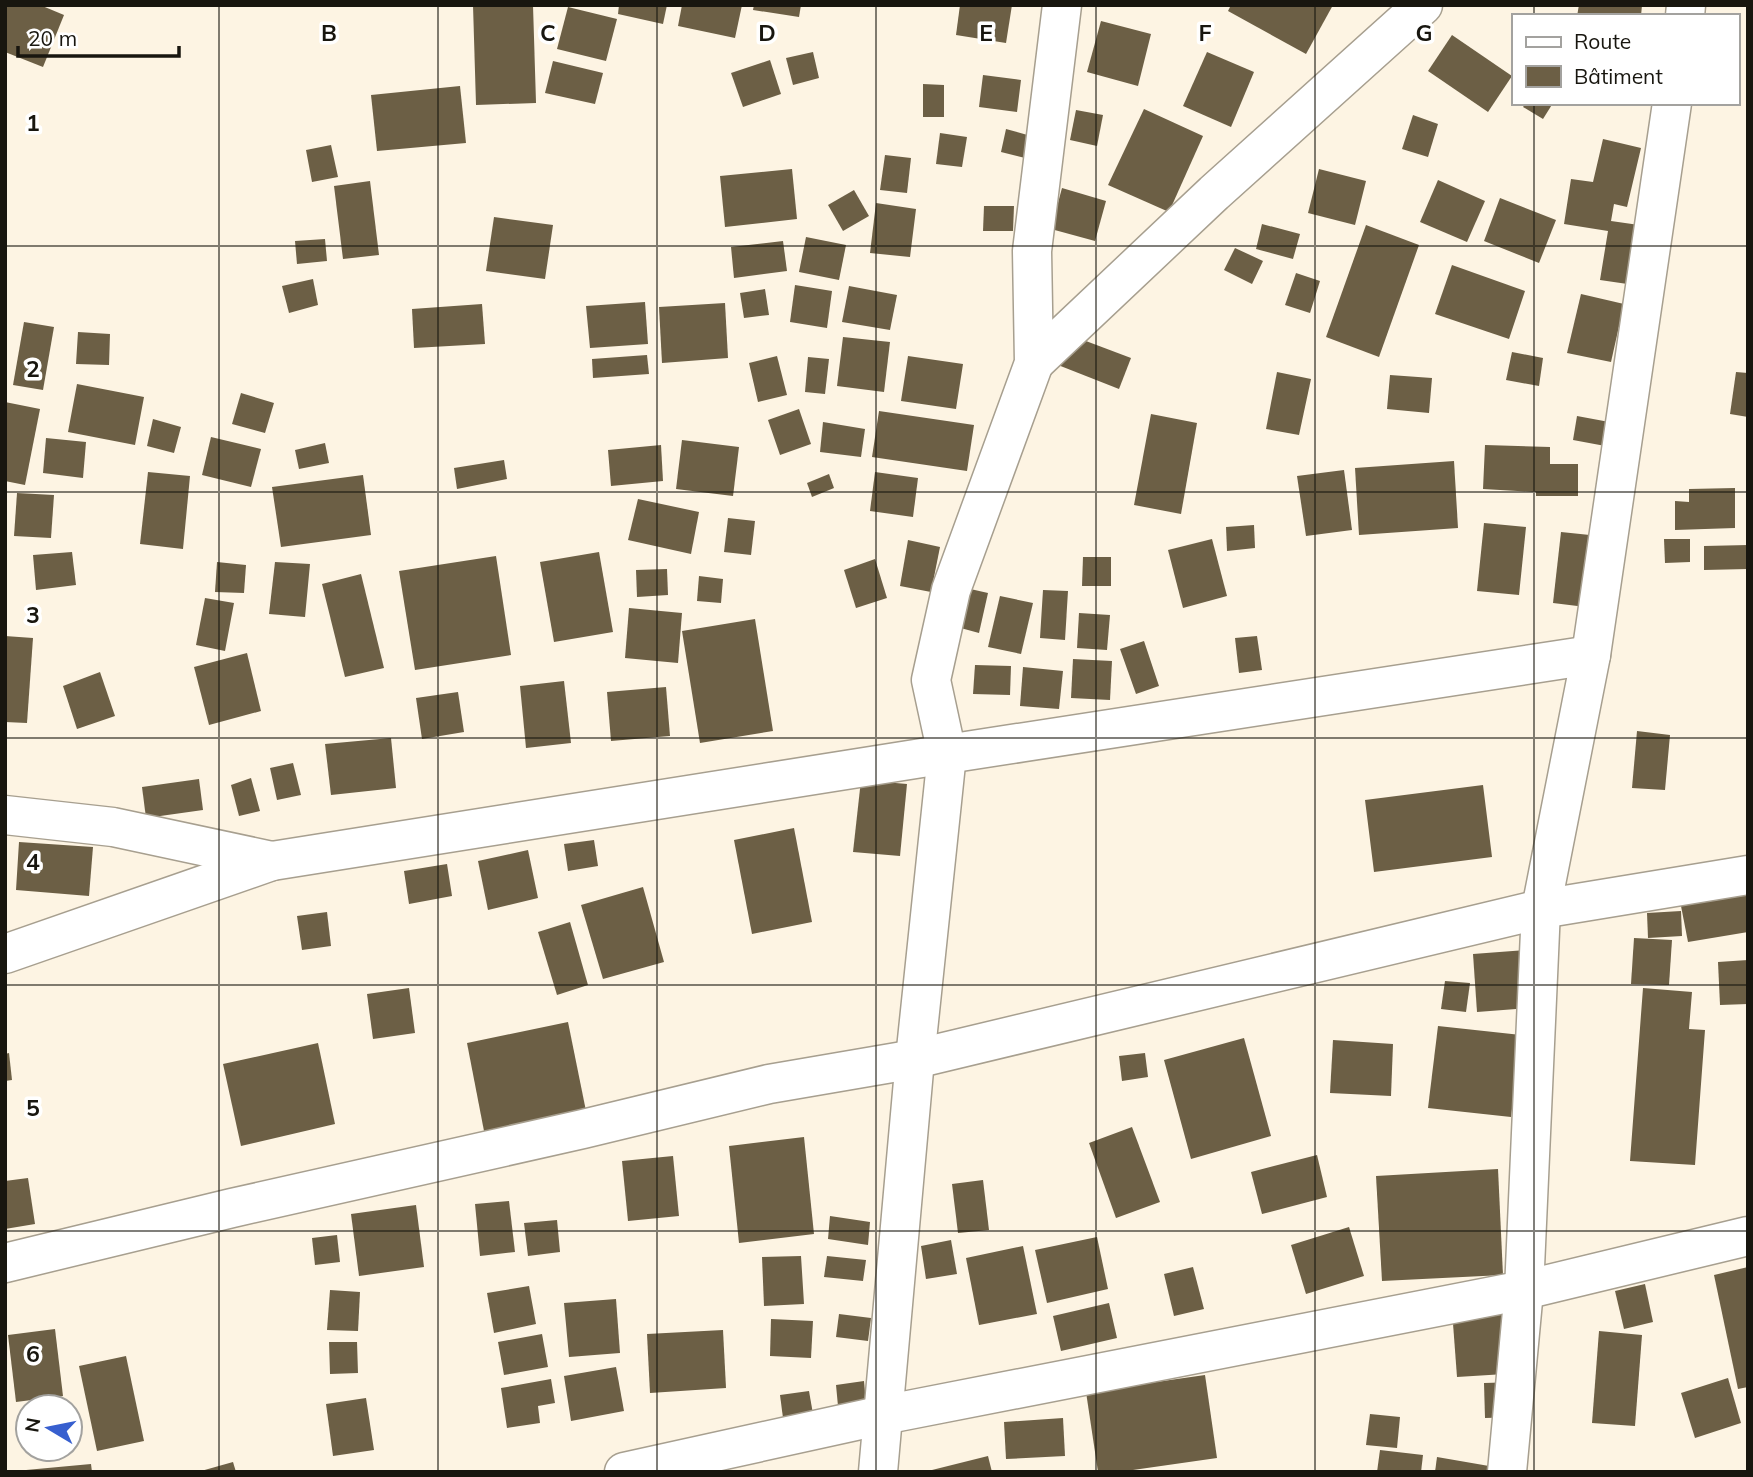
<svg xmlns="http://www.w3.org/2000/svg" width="1753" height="1477" font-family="Mulish,sans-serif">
	<rect width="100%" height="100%" fill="#fdf4e3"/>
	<g fill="#6c5f45">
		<polygon points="7,5 40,5 64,15 43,67 5,52 5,11"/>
		<polygon points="473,5 533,5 536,103 476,105"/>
		<polygon points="619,5 667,5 663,24 618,14"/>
		<polygon points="682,5 742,5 735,38 678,26"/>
		<polygon points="754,5 801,5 799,17 753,10"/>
		<polygon points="960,5 1012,5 1006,43 956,35"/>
		<polygon points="1231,5 1333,5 1306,54 1228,11"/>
		<polygon points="1579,5 1642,5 1641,16 1577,16"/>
		<polygon points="568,7 617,19 606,61 557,49"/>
		<polygon points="1101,21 1151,34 1138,86 1087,72"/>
		<polygon points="1452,35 1512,76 1488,112 1428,71"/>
		<polygon points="813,52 819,78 793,85 786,58"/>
		<polygon points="1207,52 1254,72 1231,127 1183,106"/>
		<polygon points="770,60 781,94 743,107 731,73"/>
		<polygon points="553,61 603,73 595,104 545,93"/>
		<polygon points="983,75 1021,80 1017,112 979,107"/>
		<polygon points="923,84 944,85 944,117 923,117"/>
		<polygon points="460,86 466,143 377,151 371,95"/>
		<polygon points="1526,103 1553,103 1543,119 1523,107"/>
		<polygon points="1144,109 1203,136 1169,212 1108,185"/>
		<polygon points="1076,110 1103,115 1097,146 1070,140"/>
		<polygon points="1413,115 1438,124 1428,157 1402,149"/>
		<polygon points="1006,129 1031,136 1025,158 1001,152"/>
		<polygon points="940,133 967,137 962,167 936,164"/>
		<polygon points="1603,139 1641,148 1627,207 1614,204 1611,221 1639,225 1648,287 1600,280 1608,231 1564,224 1571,179 1593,182"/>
		<polygon points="331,145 338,177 312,182 306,150"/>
		<polygon points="885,155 911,158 907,193 880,190"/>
		<polygon points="792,169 797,219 725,227 720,176"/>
		<polygon points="1319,169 1366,181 1355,225 1308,213"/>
		<polygon points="1438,180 1485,201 1467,242 1420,222"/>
		<polygon points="370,181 379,255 343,259 334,186"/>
		<polygon points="1062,188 1106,201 1095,241 1051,229"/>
		<polygon points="854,190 869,216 843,231 828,205"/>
		<polygon points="1500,198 1556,220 1539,263 1484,241"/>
		<polygon points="876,203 916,209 910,257 870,253"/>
		<polygon points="984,206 1014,206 1013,231 983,231"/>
		<polygon points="494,217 553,225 545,279 486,271"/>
		<polygon points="1262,224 1300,234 1293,259 1256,249"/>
		<polygon points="1366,225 1419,245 1379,357 1326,337"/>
		<polygon points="806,237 846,245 839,280 799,272"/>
		<polygon points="325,239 327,261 297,264 295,241"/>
		<polygon points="783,241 787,271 734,278 731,247"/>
		<polygon points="1235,248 1263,261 1252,284 1224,270"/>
		<polygon points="1452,265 1525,291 1509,339 1435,314"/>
		<polygon points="1296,273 1320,281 1310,313 1285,305"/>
		<polygon points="313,279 318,305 289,313 282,286"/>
		<polygon points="795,285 832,291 827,328 790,322"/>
		<polygon points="849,286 897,295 890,330 842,322"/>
		<polygon points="765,289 769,315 744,318 740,293"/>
		<polygon points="1581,294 1624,304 1611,362 1567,353"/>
		<polygon points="645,302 648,344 590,348 586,306"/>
		<polygon points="725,303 728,358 662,363 659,307"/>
		<polygon points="482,304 485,344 414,348 412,309"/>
		<polygon points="24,322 54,327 43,390 13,385"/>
		<polygon points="78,332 110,334 109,365 76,364"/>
		<polygon points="1070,335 1131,358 1119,389 1058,365"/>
		<polygon points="843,337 890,342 884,392 837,386"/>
		<polygon points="1512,352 1543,358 1539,386 1506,380"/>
		<polygon points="647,355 649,374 593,378 592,359"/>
		<polygon points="777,356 787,395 758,402 749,363"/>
		<polygon points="908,356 963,364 956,409 901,401"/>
		<polygon points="808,357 829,359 825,394 805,392"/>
		<polygon points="1277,372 1311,379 1299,435 1266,429"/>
		<polygon points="1736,372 1748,373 1748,417 1730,414"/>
		<polygon points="1390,375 1432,378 1429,413 1387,409"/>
		<polygon points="77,384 144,397 135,445 68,432"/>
		<polygon points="241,393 274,403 265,433 232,424"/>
		<polygon points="5,402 40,409 25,485 5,481"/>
		<polygon points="799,409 811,444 780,455 768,420"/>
		<polygon points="879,411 974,425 967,471 872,457"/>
		<polygon points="1151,414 1197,423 1181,514 1134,505"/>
		<polygon points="1577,416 1620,424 1616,448 1573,440"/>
		<polygon points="153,419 181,427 174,453 147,446"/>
		<polygon points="823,422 865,429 861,457 820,452"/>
		<polygon points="211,437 261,449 251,487 202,475"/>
		<polygon points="46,438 86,442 83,478 43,473"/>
		<polygon points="682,440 739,447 733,496 676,489"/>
		<polygon points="325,443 329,463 299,469 295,450"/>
		<polygon points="661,445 663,481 611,486 608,450"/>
		<polygon points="1485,445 1550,447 1550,464 1578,464 1578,496 1536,496 1536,492 1483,489"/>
		<polygon points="504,460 507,479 457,489 454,468"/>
		<polygon points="1454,461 1458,528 1359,535 1355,468"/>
		<polygon points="1344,470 1352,530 1306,536 1297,476"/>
		<polygon points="148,472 190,476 183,549 140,544"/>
		<polygon points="875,472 918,478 913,517 870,511"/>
		<polygon points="829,474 834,488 812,497 807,483"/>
		<polygon points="363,475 371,535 281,547 272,487"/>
		<polygon points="1735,488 1735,528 1675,530 1675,501 1689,502 1689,489"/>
		<polygon points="17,493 54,495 51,538 14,536"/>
		<polygon points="638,499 699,512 691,554 628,540"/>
		<polygon points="728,518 755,521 751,555 724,552"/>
		<polygon points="1484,523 1526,527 1519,595 1477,591"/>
		<polygon points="1254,525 1255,548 1227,551 1226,527"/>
		<polygon points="1561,532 1609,537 1602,609 1553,603"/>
		<polygon points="1212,539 1227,596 1183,608 1168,550"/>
		<polygon points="1664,539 1690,539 1690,562 1665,563"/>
		<polygon points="908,540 940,547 931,592 900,586"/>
		<polygon points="1748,545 1748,569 1704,570 1704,546"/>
		<polygon points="72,552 76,585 36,590 33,555"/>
		<polygon points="599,552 613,632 554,642 540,562"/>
		<polygon points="496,556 511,655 415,670 399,571"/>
		<polygon points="1083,557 1111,557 1111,586 1082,586"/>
		<polygon points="875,559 887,598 856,608 844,570"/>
		<polygon points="217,562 246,565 244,593 215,592"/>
		<polygon points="275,562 310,564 305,617 269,614"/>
		<polygon points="667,569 668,595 637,597 636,570"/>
		<polygon points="361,574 384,668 345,677 322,584"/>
		<polygon points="699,576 723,579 721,603 697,601"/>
		<polygon points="966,588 988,593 979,633 957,627"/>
		<polygon points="1043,590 1068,591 1065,640 1040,638"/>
		<polygon points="1000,596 1033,603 1021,654 988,647"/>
		<polygon points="205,598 234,603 225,651 196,645"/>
		<polygon points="629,608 682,613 678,663 625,658"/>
		<polygon points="1079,613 1110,615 1107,650 1077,648"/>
		<polygon points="755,619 773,731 700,743 682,631"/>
		<polygon points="5,636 33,638 27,723 5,722"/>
		<polygon points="1257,636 1262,670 1239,673 1235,638"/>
		<polygon points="1144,641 1159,686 1136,694 1120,649"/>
		<polygon points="247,653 261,711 209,725 194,667"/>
		<polygon points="1073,659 1112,661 1110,700 1071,698"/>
		<polygon points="975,665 1011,666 1010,695 973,694"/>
		<polygon points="1023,667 1063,671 1059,709 1020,706"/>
		<polygon points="100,672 115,716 77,729 63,686"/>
		<polygon points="564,681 571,743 526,748 520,686"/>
		<polygon points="666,687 670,736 611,741 607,692"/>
		<polygon points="458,692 464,732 422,739 416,698"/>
		<polygon points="1637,731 1670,735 1665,790 1632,788"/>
		<polygon points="391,738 396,788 331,795 325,744"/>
		<polygon points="293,763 301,795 277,800 270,768"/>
		<polygon points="251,778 260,811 239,816 231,785"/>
		<polygon points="199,779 203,810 146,818 142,787"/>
		<polygon points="861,780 907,784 900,856 853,852"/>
		<polygon points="1483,785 1492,857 1374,872 1365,800"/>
		<polygon points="794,828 812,922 752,934 734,840"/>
		<polygon points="594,840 598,866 568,871 564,844"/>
		<polygon points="19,842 93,847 89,896 16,890"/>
		<polygon points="528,850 538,898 488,910 478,861"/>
		<polygon points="447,864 452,896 409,904 404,871"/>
		<polygon points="643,887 664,962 603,979 581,905"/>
		<polygon points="1748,895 1748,932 1688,942 1681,906"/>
		<polygon points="1681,911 1682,936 1648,938 1647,913"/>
		<polygon points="327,912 331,946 302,950 297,916"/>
		<polygon points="570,922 588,985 557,995 538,932"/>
		<polygon points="1634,938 1672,940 1669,985 1631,984"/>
		<polygon points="1527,950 1543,1007 1477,1012 1473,954"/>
		<polygon points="1748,960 1748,1004 1720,1005 1718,962"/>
		<polygon points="1445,981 1470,983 1466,1012 1441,1009"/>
		<polygon points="409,988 415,1033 373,1039 367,994"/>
		<polygon points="1643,988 1692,992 1689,1029 1705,1030 1695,1165 1630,1161"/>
		<polygon points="568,1022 586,1111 484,1131 467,1043"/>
		<polygon points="1438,1026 1521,1035 1511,1117 1428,1108"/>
		<polygon points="1244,1038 1271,1136 1191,1159 1164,1060"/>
		<polygon points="1333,1040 1393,1044 1391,1096 1330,1093"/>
		<polygon points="318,1043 335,1124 241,1146 223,1064"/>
		<polygon points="9,1053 12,1080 5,1081 5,1054"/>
		<polygon points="1145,1053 1148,1077 1122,1081 1119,1056"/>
		<polygon points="1132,1127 1160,1202 1116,1218 1089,1143"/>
		<polygon points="804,1137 814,1234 739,1243 729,1146"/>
		<polygon points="1317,1155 1327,1197 1262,1214 1251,1172"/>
		<polygon points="673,1156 679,1216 628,1221 622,1161"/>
		<polygon points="1498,1169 1503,1275 1382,1281 1376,1176"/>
		<polygon points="28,1178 35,1224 5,1229 5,1181"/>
		<polygon points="983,1180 989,1230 958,1233 952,1184"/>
		<polygon points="509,1201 515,1252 480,1256 475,1204"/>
		<polygon points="416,1205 424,1267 359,1276 351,1214"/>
		<polygon points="830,1216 870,1222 868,1245 828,1239"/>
		<polygon points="557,1220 560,1252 528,1256 524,1223"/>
		<polygon points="1349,1227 1364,1276 1306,1294 1291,1245"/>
		<polygon points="337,1235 340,1262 315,1265 312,1238"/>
		<polygon points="1097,1237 1108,1289 1047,1303 1035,1250"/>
		<polygon points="951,1240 957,1274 926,1279 921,1246"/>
		<polygon points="1023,1246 1037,1314 979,1325 966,1258"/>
		<polygon points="801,1256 804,1304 764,1306 762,1257"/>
		<polygon points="827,1256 866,1260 863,1281 824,1277"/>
		<polygon points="1193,1267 1204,1309 1174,1316 1164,1274"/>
		<polygon points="1748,1267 1748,1387 1738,1389 1714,1275"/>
		<polygon points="1645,1284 1653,1322 1624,1329 1615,1291"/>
		<polygon points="529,1286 536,1324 494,1333 487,1293"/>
		<polygon points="330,1290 360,1292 358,1331 327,1330"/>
		<polygon points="616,1299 620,1353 569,1357 564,1303"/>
		<polygon points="1109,1303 1117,1338 1061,1351 1053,1316"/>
		<polygon points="1516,1305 1521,1373 1457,1377 1452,1310"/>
		<polygon points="839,1314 871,1318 868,1341 836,1337"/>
		<polygon points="771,1319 813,1321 811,1358 770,1356"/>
		<polygon points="55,1329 63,1396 16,1402 8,1335"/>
		<polygon points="723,1330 726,1388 650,1393 647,1334"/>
		<polygon points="1599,1331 1642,1335 1635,1426 1592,1423"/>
		<polygon points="542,1334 548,1367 504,1375 498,1342"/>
		<polygon points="329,1342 357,1342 358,1373 330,1374"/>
		<polygon points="126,1356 144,1441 97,1451 79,1366"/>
		<polygon points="616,1367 624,1411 571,1421 564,1376"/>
		<polygon points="1205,1375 1217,1458 1119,1472 1098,1472 1086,1392"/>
		<polygon points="1728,1378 1741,1423 1695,1438 1681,1393"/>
		<polygon points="551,1379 555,1403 538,1406 540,1423 507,1428 501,1388"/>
		<polygon points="864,1381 866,1404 838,1406 836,1385"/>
		<polygon points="1518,1382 1520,1417 1485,1418 1484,1383"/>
		<polygon points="809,1391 813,1414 783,1418 780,1395"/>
		<polygon points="366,1398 374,1450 333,1456 326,1404"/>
		<polygon points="1370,1414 1400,1417 1397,1448 1366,1445"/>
		<polygon points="1063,1418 1065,1456 1006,1459 1004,1422"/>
		<polygon points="1380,1450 1423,1455 1421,1472 1377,1472"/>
		<polygon points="988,1456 992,1472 928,1472 928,1471"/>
		<polygon points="1437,1457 1489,1466 1488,1472 1435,1472"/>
		<polygon points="233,1462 236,1472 201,1472 201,1471"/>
		<polygon points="91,1464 92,1472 26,1472 26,1470"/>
	</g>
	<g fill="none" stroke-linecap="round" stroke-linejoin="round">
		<g stroke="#a79f8f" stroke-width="41">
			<g id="minor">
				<polyline points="1685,16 1686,5"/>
				<polyline points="1034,363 1214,193 1423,5"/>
				<polyline points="5,815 113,827 272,861"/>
				<polyline points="5,954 272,861 947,754 1591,655"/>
				<polyline points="5,1263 232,1208 583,1129 769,1084 915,1059 1541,909 1748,875"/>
				<polyline points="624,1472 883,1415 1524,1290 1748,1236"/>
				<polyline points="878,1472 915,1059 947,754 931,680 951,590 1034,363 1032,251 1062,5"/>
				<polyline points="1507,1472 1524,1290 1541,909 1591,655 1672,103"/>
			</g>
		</g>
		<use href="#minor" stroke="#fff" stroke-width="38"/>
	</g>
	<path fill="none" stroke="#18160f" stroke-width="2" stroke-opacity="0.55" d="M219,5V1472M438,5V1472M657,5V1472M876,5V1472M1096,5V1472M1315,5V1472M1534,5V16M1534,103V1472M5,246H1748M5,492H1748M5,738H1748M5,985H1748M5,1231H1748"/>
	<g font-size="23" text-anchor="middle" font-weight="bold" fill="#18160f" stroke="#fff" stroke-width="7" stroke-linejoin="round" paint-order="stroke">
		<text x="329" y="41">B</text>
		<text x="548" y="41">C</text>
		<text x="767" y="41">D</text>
		<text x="986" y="41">E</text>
		<text x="1205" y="41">F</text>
		<text x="1424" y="41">G</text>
		<text x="33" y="131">1</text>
		<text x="33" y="377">2</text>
		<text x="33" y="623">3</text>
		<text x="33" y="870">4</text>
		<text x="33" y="1116">5</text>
		<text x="33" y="1362">6</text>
	</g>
	<rect width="1753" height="1477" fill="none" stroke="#18160f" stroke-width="14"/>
	<rect x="1512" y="14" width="228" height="91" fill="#ffffff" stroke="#a3a29f" stroke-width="2"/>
	<rect x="1526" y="37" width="35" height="10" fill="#ffffff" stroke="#a3a29f" stroke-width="2"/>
	<text x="1574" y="49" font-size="21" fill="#18160f">Route</text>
	<rect x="1526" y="66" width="35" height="21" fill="#6c5f45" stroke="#a3a29f" stroke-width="2"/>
	<text x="1574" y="84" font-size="21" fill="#18160f">Bâtiment</text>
	<g transform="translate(49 1428) rotate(280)"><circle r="33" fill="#ffffff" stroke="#a3a29f" stroke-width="2"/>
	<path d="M0-5L12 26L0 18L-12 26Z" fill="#375fcf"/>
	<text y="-10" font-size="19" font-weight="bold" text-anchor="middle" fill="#18160f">N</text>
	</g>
	<path d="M18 46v10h161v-10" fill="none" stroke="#18160f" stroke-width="3.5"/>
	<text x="28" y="46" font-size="21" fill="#18160f" stroke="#ffffff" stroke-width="5" paint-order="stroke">20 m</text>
</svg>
